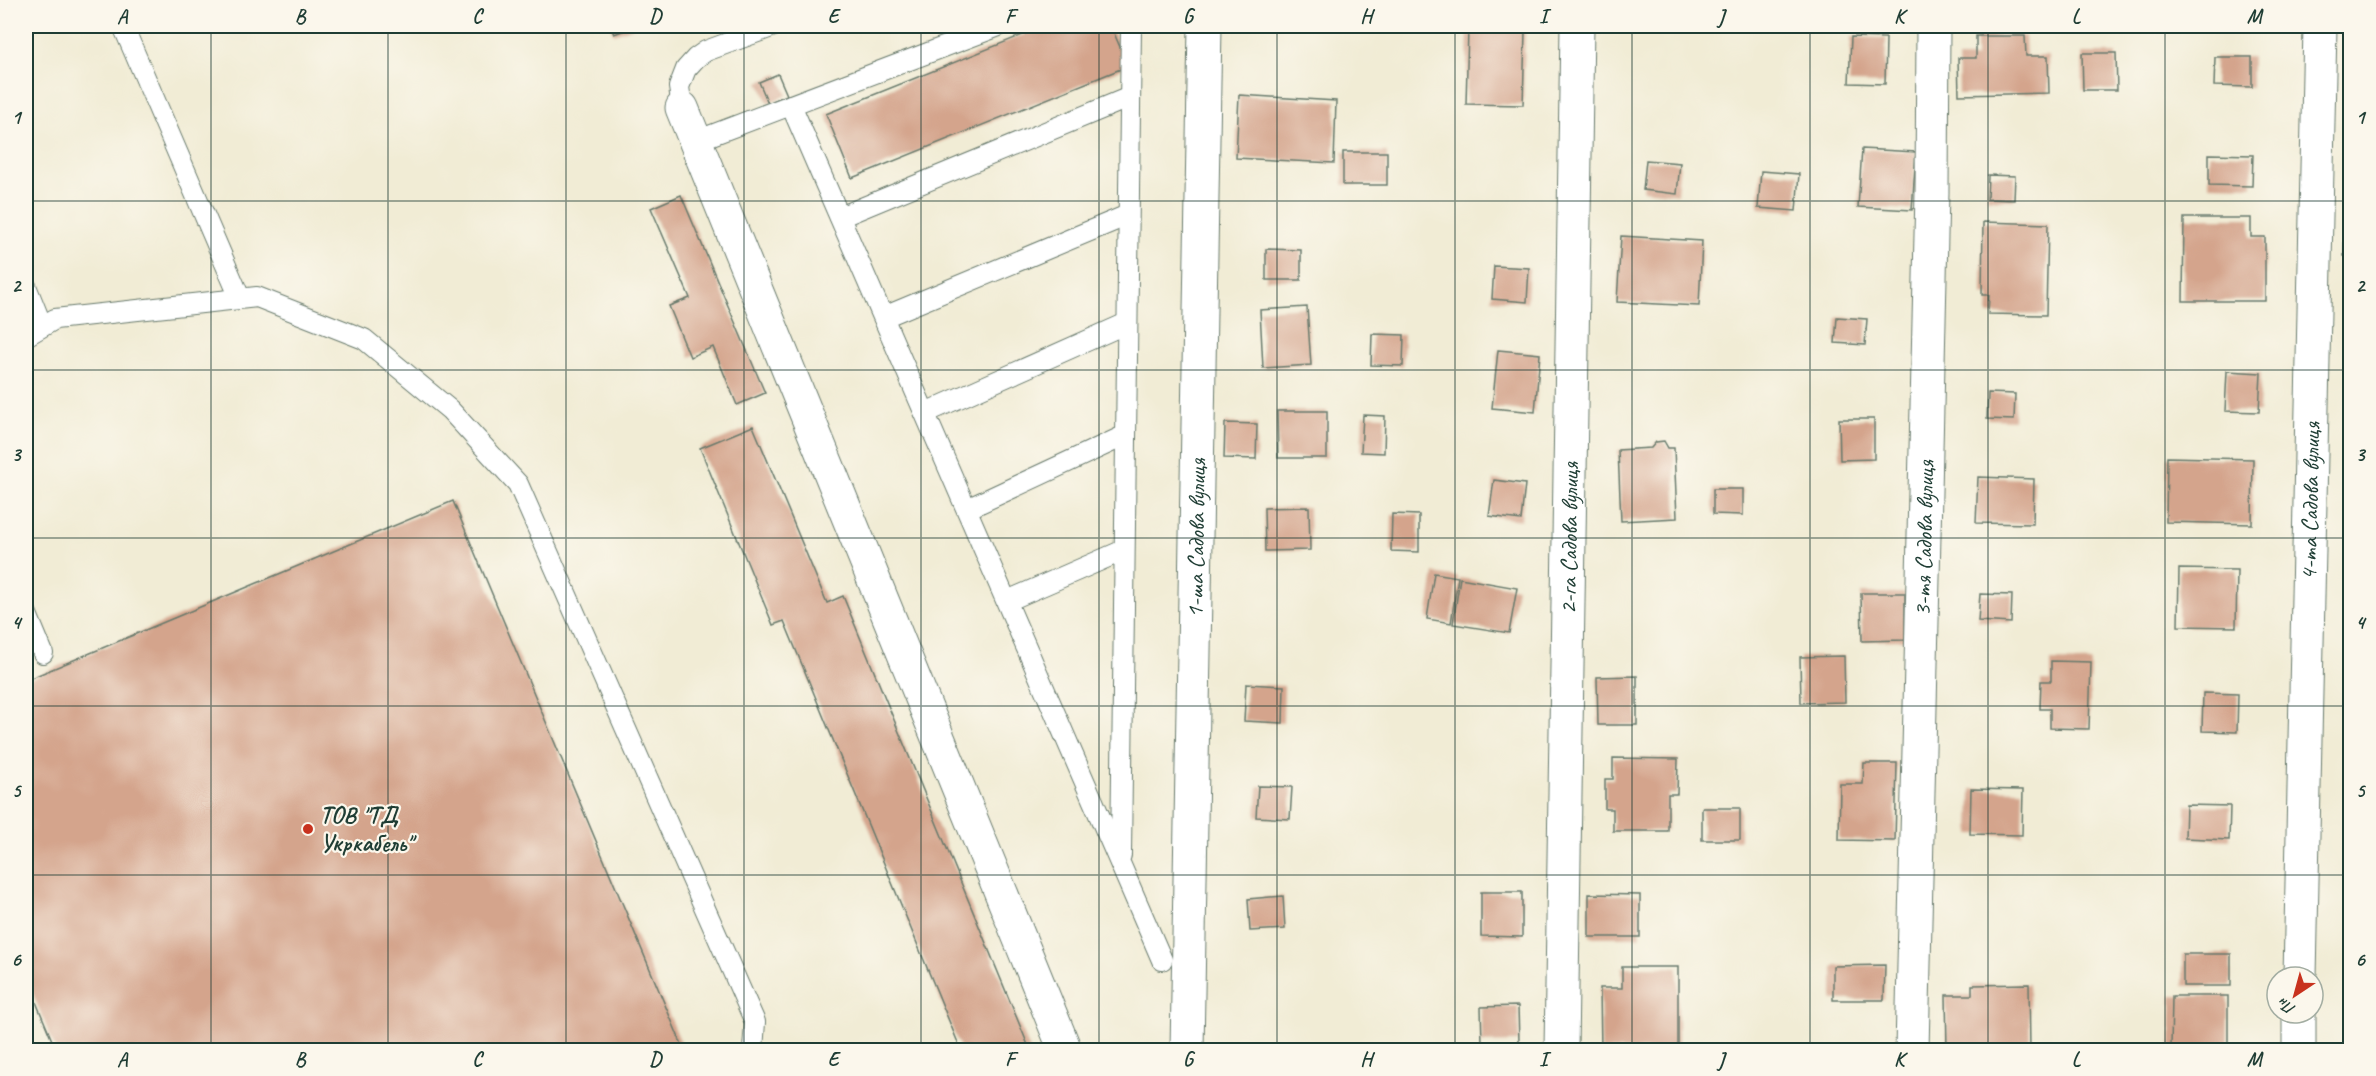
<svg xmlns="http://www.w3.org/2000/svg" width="2376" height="1076" font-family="Caveat,sans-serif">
	<rect width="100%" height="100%" fill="#fbf7ec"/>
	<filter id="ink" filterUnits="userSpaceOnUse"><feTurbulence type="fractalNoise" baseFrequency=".0167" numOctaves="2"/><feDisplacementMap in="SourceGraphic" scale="12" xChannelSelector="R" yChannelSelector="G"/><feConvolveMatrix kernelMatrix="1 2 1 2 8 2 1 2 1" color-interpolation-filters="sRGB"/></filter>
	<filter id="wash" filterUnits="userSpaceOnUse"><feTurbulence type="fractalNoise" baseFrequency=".008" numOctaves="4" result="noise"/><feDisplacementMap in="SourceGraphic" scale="24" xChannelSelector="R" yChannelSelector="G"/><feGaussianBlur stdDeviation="1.35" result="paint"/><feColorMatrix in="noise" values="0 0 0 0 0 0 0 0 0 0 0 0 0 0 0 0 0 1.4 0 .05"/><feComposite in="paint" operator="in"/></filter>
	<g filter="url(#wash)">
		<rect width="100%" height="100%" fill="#f1ecd5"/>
		<g id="blocks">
			<g fill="#d4a48c">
				<polygon points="610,26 636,26 614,34"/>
				<polygon points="1045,26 1111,26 1128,66 852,178 826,114"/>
				<polygon points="1468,29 1525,31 1523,105 1466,104"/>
				<polygon points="1976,36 2025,36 2026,56 2048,56 2049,93 1959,95 1958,58 1976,58"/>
				<polygon points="1851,37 1886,38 1885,84 1849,83"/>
				<polygon points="2082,53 2116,53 2117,90 2083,90"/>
				<polygon points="2215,57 2252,57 2252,87 2214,86"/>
				<polygon points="778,74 787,95 768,103 759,82"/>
				<polygon points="1239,95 1336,101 1334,163 1236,158"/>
				<polygon points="1862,149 1916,152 1912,210 1858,207"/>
				<rect x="1343" y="152" width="44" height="33"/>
				<polygon points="2209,154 2253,155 2252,186 2209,185"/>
				<polygon points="1646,160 1680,163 1677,194 1643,190"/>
				<polygon points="1761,171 1799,174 1796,211 1758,208"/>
				<polygon points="1988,175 2015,176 2014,200 1987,199"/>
				<polygon points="681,195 765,393 737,405 713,347 690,357 669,306 690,298 651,208"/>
				<polygon points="2184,218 2251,218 2251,237 2265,237 2265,301 2183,301"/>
				<polygon points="1983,222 2048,224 2046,315 1988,314 1989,295 1982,295"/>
				<polygon points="2345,224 2350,224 2350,256 2344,256"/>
				<polygon points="1621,236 1702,241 1699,306 1617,302"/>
				<polygon points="1266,249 1301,250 1301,280 1266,280"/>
				<polygon points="1494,266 1529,268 1527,302 1492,299"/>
				<polygon points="1307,307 1311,365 1263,368 1260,310"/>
				<polygon points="1837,317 1867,319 1865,345 1835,343"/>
				<polygon points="1372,334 1404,335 1403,366 1371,365"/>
				<polygon points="1498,350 1540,354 1535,412 1492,408"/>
				<polygon points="2227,371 2261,373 2259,412 2225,411"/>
				<polygon points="1988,393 2015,394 2014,420 1987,419"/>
				<polygon points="1277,411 1327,411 1327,458 1278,458"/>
				<polygon points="1363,415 1385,416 1384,453 1361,452"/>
				<polygon points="1839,419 1874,419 1874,459 1840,460"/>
				<polygon points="1225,423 1257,424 1256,459 1224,458"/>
				<polygon points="753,426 827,603 843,596 1030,1050 961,1050 784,621 773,625 700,448"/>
				<polygon points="1664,441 1668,448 1674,448 1677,518 1621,521 1618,450 1651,448 1656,442"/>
				<polygon points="2167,457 2253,459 2252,524 2166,522"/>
				<polygon points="1978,477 2034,479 2033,524 1976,523"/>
				<polygon points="1494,480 1525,484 1521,520 1489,516"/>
				<polygon points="1713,489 1743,489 1743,515 1713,514"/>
				<polygon points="453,501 684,1050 56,1050 26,978 26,680"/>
				<polygon points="1309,507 1310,550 1265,551 1264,508"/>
				<polygon points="1392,514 1419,515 1419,552 1391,551"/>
				<polygon points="2179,569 2237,570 2236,627 2178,626"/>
				<polygon points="1434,573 1458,577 1451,623 1427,619"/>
				<polygon points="1460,578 1517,588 1509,633 1453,624"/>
				<polygon points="1861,593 1905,593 1905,640 1862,641"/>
				<polygon points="1980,594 2012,595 2011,623 1978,621"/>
				<polygon points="1844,656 1845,702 1801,703 1800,657"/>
				<polygon points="2051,661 2091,662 2089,729 2050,728 2050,709 2040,709 2041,681 2051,681"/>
				<polygon points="1637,676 1637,725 1598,725 1597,677"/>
				<polygon points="1246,684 1284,686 1283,723 1244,721"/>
				<polygon points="2203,693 2238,694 2237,732 2202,731"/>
				<polygon points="1613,758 1678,759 1677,794 1668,794 1668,831 1613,831 1613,809 1605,809 1605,779 1613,779"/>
				<polygon points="1864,763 1897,763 1895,841 1839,840 1840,784 1863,784"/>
				<polygon points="1258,786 1292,787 1290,819 1256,817"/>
				<polygon points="1971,789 2023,790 2022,835 1970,834"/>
				<polygon points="2186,805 2230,806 2229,840 2185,838"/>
				<rect x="1702" y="808" width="38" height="32"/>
				<polygon points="1481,892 1522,892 1522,937 1481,936"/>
				<polygon points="1589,894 1640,895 1640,937 1589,937"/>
				<polygon points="1283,896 1285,929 1250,931 1248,899"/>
				<rect x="2183" y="954" width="48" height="32"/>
				<polygon points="1885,965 1884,1000 1833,1000 1833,966"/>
				<polygon points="1622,967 1678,967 1678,1050 1601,1050 1600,988 1622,988"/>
				<polygon points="2029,984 2030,1050 1947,1050 1946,995 1972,995 1972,985"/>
				<polygon points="2172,996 2228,996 2228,1050 2171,1049"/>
				<polygon points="1518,1006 1519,1042 1482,1043 1481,1007"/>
			</g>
		</g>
	</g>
	<g filter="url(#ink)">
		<use href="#blocks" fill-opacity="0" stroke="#687a6c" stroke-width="1.5"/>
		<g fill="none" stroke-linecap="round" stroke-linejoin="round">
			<g stroke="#687a6c" stroke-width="22">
				<g id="service">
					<polyline points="123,26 240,298"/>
					<polyline points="791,105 1162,960"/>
					<polyline points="682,108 679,87 686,69 696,58 706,51 774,26"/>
					<polyline points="696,141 999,26"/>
					<polyline points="840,217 1130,97"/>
					<polyline points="26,286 42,326"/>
					<polyline points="884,317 1128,215"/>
					<polyline points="26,336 55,319 257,297 364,339 450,410 518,484 755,1022 753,1050"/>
					<polyline points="925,413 1127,323"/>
					<polyline points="967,509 1126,435"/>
					<polyline points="1007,601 1124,550"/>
					<polyline points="26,612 43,653"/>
					<polyline points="1121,855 1131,26"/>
				</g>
			</g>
			<g stroke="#687a6c" stroke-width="35">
				<g id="minor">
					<polyline points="682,108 1065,1050"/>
					<path id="s1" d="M2300,977L2320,26"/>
					<path id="s2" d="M1187,1050L1205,26"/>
					<path id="s3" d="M1561,1050L1577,26"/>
					<path id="s4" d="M1912,1050L1932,192L1933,26"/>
					<polyline points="2299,1050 2299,1013"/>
				</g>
			</g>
			<use href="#service" stroke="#fff" stroke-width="20"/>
			<use href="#minor" stroke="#fff" stroke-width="33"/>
		</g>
	</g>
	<path fill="none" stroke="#1f3d34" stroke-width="1.5" stroke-opacity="0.55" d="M211,26V1050M388,26V1050M566,26V1050M744,26V1050M921,26V1050M1099,26V1050M1277,26V1050M1455,26V1050M1632,26V1050M1810,26V1050M1988,26V1050M2165,26V1050M26,201H2350M26,370H2350M26,538H2350M26,706H2350M26,875H2350"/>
	<circle fill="#c8321e" stroke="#fbf7ec" stroke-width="2" cx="308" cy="829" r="6"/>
	<g text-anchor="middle" stroke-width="4.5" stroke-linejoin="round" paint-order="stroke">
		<g font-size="24" fill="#1f3d34" stroke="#fbf7ec">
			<text dy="8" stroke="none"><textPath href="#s1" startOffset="476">4-та Садова вулиця</textPath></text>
			<text dy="8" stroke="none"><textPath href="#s2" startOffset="512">1-ша Садова вулиця</textPath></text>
			<text dy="8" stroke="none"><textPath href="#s3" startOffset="512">2-га Садова вулиця</textPath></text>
			<text dy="8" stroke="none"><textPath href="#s4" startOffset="512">3-тя Садова вулиця</textPath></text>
		</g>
		<g font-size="24" font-weight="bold" fill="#1f3d34" stroke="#fbf7ec" text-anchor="start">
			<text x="320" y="823">ТОВ "ТД<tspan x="320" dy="28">Укркабель"</tspan></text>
		</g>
	</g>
	<rect width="2376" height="1076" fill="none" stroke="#fbf7ec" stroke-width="66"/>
	<g transform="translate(2295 995) rotate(216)"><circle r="28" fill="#fbf7ec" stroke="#a3ada2" stroke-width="1.5"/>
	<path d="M0-4.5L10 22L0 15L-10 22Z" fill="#c8321e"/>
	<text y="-9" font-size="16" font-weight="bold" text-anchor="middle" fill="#1f3d34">Пн</text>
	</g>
	<rect x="33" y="33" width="2310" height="1010" fill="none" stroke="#1f3d34" stroke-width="2"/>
	<g font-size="20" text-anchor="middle" font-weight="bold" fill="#1f3d34">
		<text x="122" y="23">A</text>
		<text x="300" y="23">B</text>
		<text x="477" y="23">C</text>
		<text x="655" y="23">D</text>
		<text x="833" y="23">E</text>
		<text x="1010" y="23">F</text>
		<text x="1188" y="23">G</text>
		<text x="1366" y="23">H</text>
		<text x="1543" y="23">I</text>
		<text x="1721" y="23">J</text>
		<text x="1899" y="23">K</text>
		<text x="2076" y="23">L</text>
		<text x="2254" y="23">M</text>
		<text x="16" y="124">1</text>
		<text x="2360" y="124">1</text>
		<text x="16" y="292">2</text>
		<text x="2360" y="292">2</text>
		<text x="16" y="461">3</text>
		<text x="2360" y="461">3</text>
		<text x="16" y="629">4</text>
		<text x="2360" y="629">4</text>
		<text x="16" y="797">5</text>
		<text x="2360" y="797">5</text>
		<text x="16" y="966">6</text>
		<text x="2360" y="966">6</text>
		<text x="122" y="1066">A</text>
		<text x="300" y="1066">B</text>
		<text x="477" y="1066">C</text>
		<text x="655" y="1066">D</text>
		<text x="833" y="1066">E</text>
		<text x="1010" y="1066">F</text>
		<text x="1188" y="1066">G</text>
		<text x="1366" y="1066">H</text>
		<text x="1543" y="1066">I</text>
		<text x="1721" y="1066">J</text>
		<text x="1899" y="1066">K</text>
		<text x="2076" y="1066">L</text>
		<text x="2254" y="1066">M</text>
	</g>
</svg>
